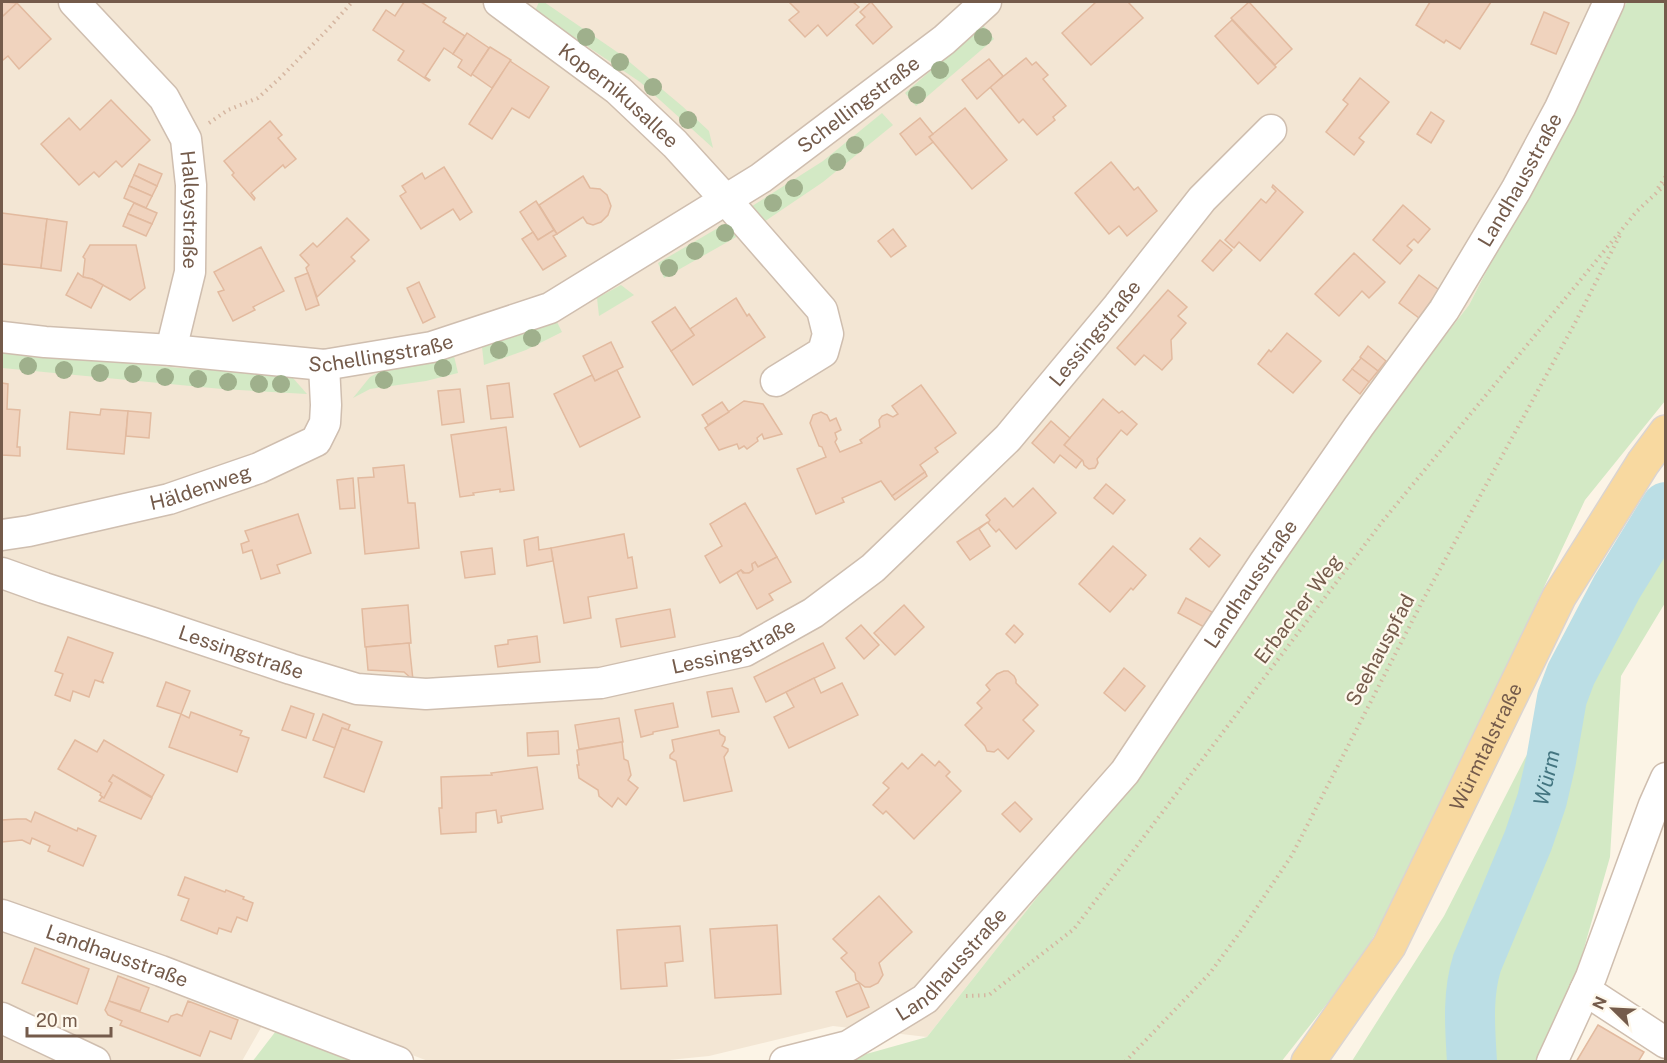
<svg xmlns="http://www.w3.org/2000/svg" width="1667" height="1063" font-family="'Public Sans',sans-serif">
	<rect width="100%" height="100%" fill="#fcf4e6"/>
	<polygon fill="#f3e6d4" points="2,2 1627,2 1568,112 1469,305 1308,512 1116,797 927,1037 833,1026 709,1056 649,1062 428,1061 275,1003 242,1061 2,1062"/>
	<g fill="#d3e9c5">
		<polygon points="539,2 544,2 620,54 682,106 709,131 713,148 640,82 535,11"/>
		<polygon points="1627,2 1665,2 1665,401 1585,500 1424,842 1360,962 1281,1062 834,1062 852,1058 927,1037 1116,797 1308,512 1469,305 1568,112"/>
		<polygon points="983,25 994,39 916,106 905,93"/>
		<polygon points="882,113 893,125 823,182 758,226 746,210 823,161"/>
		<polygon points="735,218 745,232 664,278 658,263"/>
		<polygon points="621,285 634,295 599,316 597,298"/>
		<polygon points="555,318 562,332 526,350 484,365 482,347"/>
		<polygon points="2,352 192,369 280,373 293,378 307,394 222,389 2,368"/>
		<polygon points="454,356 458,373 426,381 370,389 353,398 370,377 381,371"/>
		<polygon points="1665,528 1665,603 1621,676 1610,857 1573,987 1543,1061 1490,1061 1483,1007 1490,959 1555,833 1578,744 1575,683 1640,567"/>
		<polygon points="1547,723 1553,724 1544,775 1530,822 1510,877 1470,969 1462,1019 1464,1061 1352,1061 1444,916 1525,758"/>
		<polygon points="279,1027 368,1062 252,1062"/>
	</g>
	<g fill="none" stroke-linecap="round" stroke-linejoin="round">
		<path stroke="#bbdee5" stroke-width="50" id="s1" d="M1472,1062C1470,1028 1467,995 1477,963L1528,841L1542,800L1551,761L1562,698L1571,674L1617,587L1666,507"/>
	</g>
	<g fill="#f0d3be" stroke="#e2ba9f" stroke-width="1.5">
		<polygon points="2,2 17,3 2,17"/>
		<polygon points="404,2 421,2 446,18 443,22 465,36 453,54 444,48 425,77 430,80 429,81 398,60 404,51 373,30 386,10 395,16"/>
		<polygon points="789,2 853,2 859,7 827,36 818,25 805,37 789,20 799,12"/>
		<polygon points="871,2 892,27 873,44 856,25 865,17 860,12"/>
		<polygon points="1096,2 1128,2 1143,18 1091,65 1062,33"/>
		<polygon points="1249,2 1292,49 1275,65 1231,18"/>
		<polygon points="1430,2 1491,2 1460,49 1446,40 1444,43 1416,25"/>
		<polygon points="17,3 51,39 19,69 8,56 3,60 2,59 2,17"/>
		<polygon points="1544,12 1569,23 1556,54 1531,44"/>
		<polygon points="1232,20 1276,67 1258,84 1215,36"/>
		<polygon points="467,33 489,48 471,76 458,67 462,60 453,54"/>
		<polygon points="490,47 511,60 492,88 472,74"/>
		<polygon points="1026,58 1032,65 1036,62 1048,75 1043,79 1066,106 1053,117 1055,120 1037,135 1023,119 1019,123 990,87"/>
		<polygon points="989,59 1003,76 977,99 962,80"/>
		<polygon points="510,61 549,87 529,118 512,108 492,139 469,124"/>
		<polygon points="1360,78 1389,102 1359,138 1364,142 1354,155 1326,132 1348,104 1343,100"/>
		<polygon points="111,100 150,140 122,167 116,161 99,177 94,172 79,185 41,144 69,118 80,130"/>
		<polygon points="965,108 1007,160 972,189 929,137"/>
		<polygon points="1431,112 1444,121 1431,143 1417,134"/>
		<polygon points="920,118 933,134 929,137 933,142 916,155 900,134"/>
		<polygon points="270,121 282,135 278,138 296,159 285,168 283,165 251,193 255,198 254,200 232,175 234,173 224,161"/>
		<polygon points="1111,162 1134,190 1138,187 1157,211 1127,236 1119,226 1109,234 1075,193"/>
		<polygon points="139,164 162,174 157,186 134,175"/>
		<polygon points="444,167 472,212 460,220 453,209 421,229 400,196 406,192 402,186 422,173 425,179"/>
		<polygon points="134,175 157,186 152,196 129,186"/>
		<polygon points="583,176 590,188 600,189 607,195 611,206 608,215 601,222 593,225 587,223 583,217 557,234 539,205"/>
		<polygon points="1273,185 1303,212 1260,261 1239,242 1234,248 1225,240 1261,199 1266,203 1276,191 1272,187"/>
		<polygon points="129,186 152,196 146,208 124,198"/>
		<polygon points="536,201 554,230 538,240 520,212"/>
		<polygon points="134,203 157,213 152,224 128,214"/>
		<polygon points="1403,205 1430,229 1418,243 1414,239 1407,246 1412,250 1400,264 1373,240"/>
		<polygon points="2,213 47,219 41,268 2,264"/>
		<polygon points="128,214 152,224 146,236 123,226"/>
		<polygon points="347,218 369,240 351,257 355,261 317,297 306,268 309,265 300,255 313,243 317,247"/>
		<polygon points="47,219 67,222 61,271 41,268"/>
		<polygon points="893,229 906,246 891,257 878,241"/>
		<polygon points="554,230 557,234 553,236 566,256 543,270 522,239 533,232 538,240"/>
		<polygon points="1220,240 1232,250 1213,271 1202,261"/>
		<polygon points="90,245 136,245 145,288 130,300 92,279 83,277 85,259 83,257"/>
		<polygon points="261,247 284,291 253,307 255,310 233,321 218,292 224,290 214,272"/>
		<polygon points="1354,253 1385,282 1369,298 1362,291 1339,316 1315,294"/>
		<polygon points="78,273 83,277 92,279 103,285 91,308 66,295"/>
		<polygon points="308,273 319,305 306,310 295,278"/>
		<polygon points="1419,275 1439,290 1419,318 1399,303"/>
		<polygon points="419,282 435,317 423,323 407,288"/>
		<polygon points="1168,290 1187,307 1178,316 1186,323 1171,340 1172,359 1162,370 1144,355 1135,365 1117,348"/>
		<polygon points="736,298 747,316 749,314 765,337 693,385 671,351 694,335 690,329"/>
		<polygon points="675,307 694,335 671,351 652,322"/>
		<polygon points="1287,333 1321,361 1293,393 1258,364 1269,350 1271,352"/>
		<polygon points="611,342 623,367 595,381 583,356"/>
		<polygon points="1368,346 1386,361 1378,371 1360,357"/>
		<polygon points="1361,358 1378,371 1369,382 1352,369"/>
		<polygon points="1352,369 1369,382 1360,394 1343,380"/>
		<polygon points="617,370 640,417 580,447 554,394 592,375 595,381"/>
		<polygon points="2,383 8,384 7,409 20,410 17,447 20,447 20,456 2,455"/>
		<polygon points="509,383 513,417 491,419 487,386"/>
		<polygon points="921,385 956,433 935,448 938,452 920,465 925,472 892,496 881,481 842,498 844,502 816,514 797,469 826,457 822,447 819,446 810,423 813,415 821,412 827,415 830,421 836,418 841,430 835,433 837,439 835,442 840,452 862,443 860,440 880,427 879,420 882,416 887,414 893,417 898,414 892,406"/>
		<polygon points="460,389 464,422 442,425 438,391"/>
		<polygon points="1103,399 1119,413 1122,411 1137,424 1127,435 1121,430 1097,459 1098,463 1095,468 1089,469 1084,465 1083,461 1064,445"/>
		<polygon points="744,401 763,404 782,434 764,439 762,434 757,438 758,441 747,449 744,446 739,449 737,444 719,450 705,428"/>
		<polygon points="722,402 729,412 708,425 702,415"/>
		<polygon points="101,409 128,411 124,454 67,449 70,412 100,415"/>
		<polygon points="128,411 151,413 149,438 126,436"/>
		<polygon points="1051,421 1070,438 1064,445 1082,460 1076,468 1060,455 1054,463 1032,443"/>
		<polygon points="506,427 514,490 500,492 500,489 473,493 474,495 460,497 451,435"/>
		<polygon points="404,465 408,503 415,503 419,548 365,554 358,478 374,477 373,468"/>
		<polygon points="925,472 927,476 895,500 892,496"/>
		<polygon points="353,478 355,508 340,509 337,480"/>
		<polygon points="1106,484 1125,500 1113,514 1094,498"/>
		<polygon points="1033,488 1056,513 1016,549 999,529 996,532 988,523 990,520 986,515 1005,498 1013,507"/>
		<polygon points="745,503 777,557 758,567 755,562 752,564 753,570 751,572 746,574 741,570 720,583 705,556 722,546 710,524"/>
		<polygon points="298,514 311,553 277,565 280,573 261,579 252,550 243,553 241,544 249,541 245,531"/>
		<polygon points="988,522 979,529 990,546 970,560 957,542"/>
		<polygon points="624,534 628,558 632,557 637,588 588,597 591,618 564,623 551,548"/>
		<polygon points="538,537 539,550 551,548 553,561 527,566 524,540"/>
		<polygon points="1200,538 1220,555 1209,567 1190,549"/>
		<polygon points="1113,546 1146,575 1133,590 1131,588 1110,612 1079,584"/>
		<polygon points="492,548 495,574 465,578 461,552"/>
		<polygon points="777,557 791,582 769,594 773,600 757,609 737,573 741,570 743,573 749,573 753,570 752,564 755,562 758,567"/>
		<polygon points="1186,598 1212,612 1204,627 1178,613"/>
		<polygon points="408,605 411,643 365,647 362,609"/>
		<polygon points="904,605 924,627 895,655 874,633"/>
		<polygon points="670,609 675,637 621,647 616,619"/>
		<polygon points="861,625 879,645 864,659 846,638"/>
		<polygon points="1014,625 1023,634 1015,643 1006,634"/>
		<polygon points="537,636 540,662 498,667 495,646 508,644 508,640"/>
		<polygon points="68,637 113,653 102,681 104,683 95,680 89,697 73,691 70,701 55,695 63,674 55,671"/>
		<polygon points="409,643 413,680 404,672 368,670 366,647"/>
		<polygon points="823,643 835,668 766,702 754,677"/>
		<polygon points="1124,668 1145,686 1125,711 1104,693"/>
		<polygon points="1004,671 1008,671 1014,676 1016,680 1016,683 1038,705 1023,720 1034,731 1008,759 998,749 994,752 987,751 985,746 965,725 982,708 977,703 990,690 986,685 997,674"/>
		<polygon points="814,678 821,693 842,683 858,715 789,748 774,717 794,707 786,692"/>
		<polygon points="166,682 190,691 181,714 157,706"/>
		<polygon points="732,688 739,712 712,717 707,692"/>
		<polygon points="673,703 678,727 653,732 653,734 641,737 635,710"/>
		<polygon points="291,706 314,714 306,738 282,730"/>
		<polygon points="191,712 242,731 240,735 249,738 237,772 169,747 181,714 189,718"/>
		<polygon points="323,714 350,725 348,730 342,728 335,748 313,740"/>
		<polygon points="619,718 623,742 579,749 575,725"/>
		<polygon points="342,728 382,742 364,792 324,777"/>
		<polygon points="719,730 720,734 725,737 725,740 722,746 728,749 728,751 724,757 732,791 684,801 676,761 670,758 670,755 674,751 672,740"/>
		<polygon points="558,731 559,754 528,756 527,733"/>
		<polygon points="75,740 97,752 104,740 164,775 152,797 113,775 109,781 112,783 104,798 100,795 101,793 58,769"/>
		<polygon points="622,742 624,759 628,761 631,775 628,780 638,788 626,805 618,798 612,807 599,796 598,790 579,778 577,765 579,765 577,750"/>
		<polygon points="922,754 935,766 939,761 950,772 946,776 961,791 914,839 886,811 883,814 873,805 889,788 883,783 902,763 908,769"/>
		<polygon points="537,767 543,809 501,816 502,822 498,823 496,810 476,813 476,832 441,834 439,808 442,808 441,777 492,775 491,773"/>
		<polygon points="113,775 152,798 141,819 99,801 102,797 104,798 112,783 109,781"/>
		<polygon points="1015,802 1032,819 1020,832 1002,814"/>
		<polygon points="35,812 77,831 78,828 96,836 83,866 48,851 50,846 32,838 30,844 22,840 2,842 2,820 17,819 26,819 31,822"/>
		<polygon points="185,877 225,892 226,890 244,897 243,899 253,903 247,921 237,917 231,932 219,928 217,934 181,920 189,899 178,895"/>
		<polygon points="879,896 912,932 879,963 883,975 878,983 870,987 865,987 856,980 855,973 841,958 847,953 833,939"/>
		<polygon points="777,925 781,994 715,998 710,929"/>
		<polygon points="680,926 683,961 665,963 667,986 621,989 617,930"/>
		<polygon points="35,948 89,969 77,1004 22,983"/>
		<polygon points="118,976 149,988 140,1011 109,1001"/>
		<polygon points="859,983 869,1007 847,1017 836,992"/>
		<polygon points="109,1001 168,1022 171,1016 177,1014 182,1016 188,1001 238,1020 231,1039 210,1031 200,1056 120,1025 122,1021 108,1015 105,1010"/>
		<polygon points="1598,1025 1644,1052 1638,1062 1576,1062"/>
	</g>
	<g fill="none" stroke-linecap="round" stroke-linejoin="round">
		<g stroke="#cfbeaf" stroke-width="33">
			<g id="minor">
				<path id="s2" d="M74,2L164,98L186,139L191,185L190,272L171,350"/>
				<path id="s3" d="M499,2L618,90L675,144L726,200L822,310L828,334L823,352L776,381"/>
				<path id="s4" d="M2,337L45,342L171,350L324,365L432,347L550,308L761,178L944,40L986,2"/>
				<path id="s5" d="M2,535L29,531L169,499L259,468L316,441L325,423L326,405L324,365"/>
				<path id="s6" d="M2,573L44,588L153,623L291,669L357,689L426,694L601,683L745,651L813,613L873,568L1008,438L1118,306L1202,199L1271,130"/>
				<path id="s7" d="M2,915L161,971L398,1062"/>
				<polyline points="1585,990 1666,1043"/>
				<polyline points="2,1018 95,1062"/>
				<path id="s8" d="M785,1062L848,1046L925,999L1125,772L1264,563L1359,426L1444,310L1516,190L1560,108L1609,2"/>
				<polyline points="1552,1062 1591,977 1654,805 1666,778"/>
			</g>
		</g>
		<g stroke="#dbd4d0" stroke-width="36">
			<g id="major">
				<path id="s9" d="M1308,1062L1389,946L1559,597L1643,463L1666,432"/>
			</g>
		</g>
		<g stroke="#d5b6a1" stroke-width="4" stroke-dasharray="1.5 4.5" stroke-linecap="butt">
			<polyline points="209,123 228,110 258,98 281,77 329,28 352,2"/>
			<polyline points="1658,188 1666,176"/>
			<polyline points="966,996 989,995 1074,929 1382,522 1637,211 1666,184"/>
			<polyline points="1125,1062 1210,973 1243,928 1292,855 1423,600 1575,323 1620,235"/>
		</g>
		<use href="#minor" stroke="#fff" stroke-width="30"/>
		<use href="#major" stroke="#f8d9a0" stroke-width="33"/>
	</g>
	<g fill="#9fb08c">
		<circle cx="586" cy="37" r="9"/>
		<circle cx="983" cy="37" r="9"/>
		<circle cx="620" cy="62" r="9"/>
		<circle cx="940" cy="70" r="9"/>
		<circle cx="653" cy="87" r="9"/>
		<circle cx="917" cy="95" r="9"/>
		<circle cx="688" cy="120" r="9"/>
		<circle cx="855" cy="145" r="9"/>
		<circle cx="837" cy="162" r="9"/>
		<circle cx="794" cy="188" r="9"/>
		<circle cx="773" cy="203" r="9"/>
		<circle cx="725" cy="233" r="9"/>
		<circle cx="695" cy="251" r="9"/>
		<circle cx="669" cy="268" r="9"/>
		<circle cx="532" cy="338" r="9"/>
		<circle cx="499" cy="350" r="9"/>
		<circle cx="28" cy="366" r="9"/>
		<circle cx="443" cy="368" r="9"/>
		<circle cx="64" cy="370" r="9"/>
		<circle cx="100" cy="373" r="9"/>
		<circle cx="133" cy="374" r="9"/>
		<circle cx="165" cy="377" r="9"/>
		<circle cx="198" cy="379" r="9"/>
		<circle cx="384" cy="380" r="9"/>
		<circle cx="228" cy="382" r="9"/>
		<circle cx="259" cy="384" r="9"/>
		<circle cx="281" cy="384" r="9"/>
	</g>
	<g text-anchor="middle" stroke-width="4.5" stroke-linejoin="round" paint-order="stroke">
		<g font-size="20" fill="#745b4b" stroke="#fef8ec">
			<text dy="7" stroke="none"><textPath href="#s3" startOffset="152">Kopernikusallee</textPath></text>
			<text dy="7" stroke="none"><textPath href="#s4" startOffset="927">Schellingstraße</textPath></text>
			<text dy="7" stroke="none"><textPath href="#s8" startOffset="1170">Landhausstraße</textPath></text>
			<text dy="7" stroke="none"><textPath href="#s2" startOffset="249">Halleystraße</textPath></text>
			<text dy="7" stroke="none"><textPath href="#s6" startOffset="1242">Lessingstraße</textPath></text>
			<text dy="7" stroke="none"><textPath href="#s4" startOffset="381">Schellingstraße</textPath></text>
			<text dy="7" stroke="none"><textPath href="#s5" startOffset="204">Häldenweg</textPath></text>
			<text dy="7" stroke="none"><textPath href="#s8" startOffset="684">Landhausstraße</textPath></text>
			<text transform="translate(1298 609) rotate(-53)" y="7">Erbacher Weg</text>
			<text dy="7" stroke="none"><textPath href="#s6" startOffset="756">Lessingstraße</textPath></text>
			<text transform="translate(1380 650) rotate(-62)" y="7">Seehauspfad</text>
			<text dy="7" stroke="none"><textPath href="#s6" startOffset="252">Lessingstraße</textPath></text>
			<text dy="7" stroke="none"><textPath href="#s9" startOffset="363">Würmtalstraße</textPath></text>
			<text dy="7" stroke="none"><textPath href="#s7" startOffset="122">Landhausstraße</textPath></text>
			<text dy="7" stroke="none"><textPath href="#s8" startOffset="198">Landhausstraße</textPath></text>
		</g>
		<g font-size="21" font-style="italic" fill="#437580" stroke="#fef8ec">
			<text dy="7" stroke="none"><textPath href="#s1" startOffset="298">Würm</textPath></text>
		</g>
	</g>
	<rect width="1667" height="1063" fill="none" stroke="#745b4b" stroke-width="6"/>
	<g transform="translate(1613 1009) rotate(294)" stroke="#fef8ec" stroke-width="4.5" paint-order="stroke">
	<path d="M0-4.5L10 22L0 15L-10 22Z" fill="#745b4b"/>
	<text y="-9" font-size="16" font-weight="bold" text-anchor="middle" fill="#745b4b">N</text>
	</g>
	<path d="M27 1027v9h84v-9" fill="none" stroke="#745b4b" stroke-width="3"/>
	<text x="36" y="1027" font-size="18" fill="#745b4b" stroke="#fef8ec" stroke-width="4.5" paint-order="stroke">20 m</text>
</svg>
